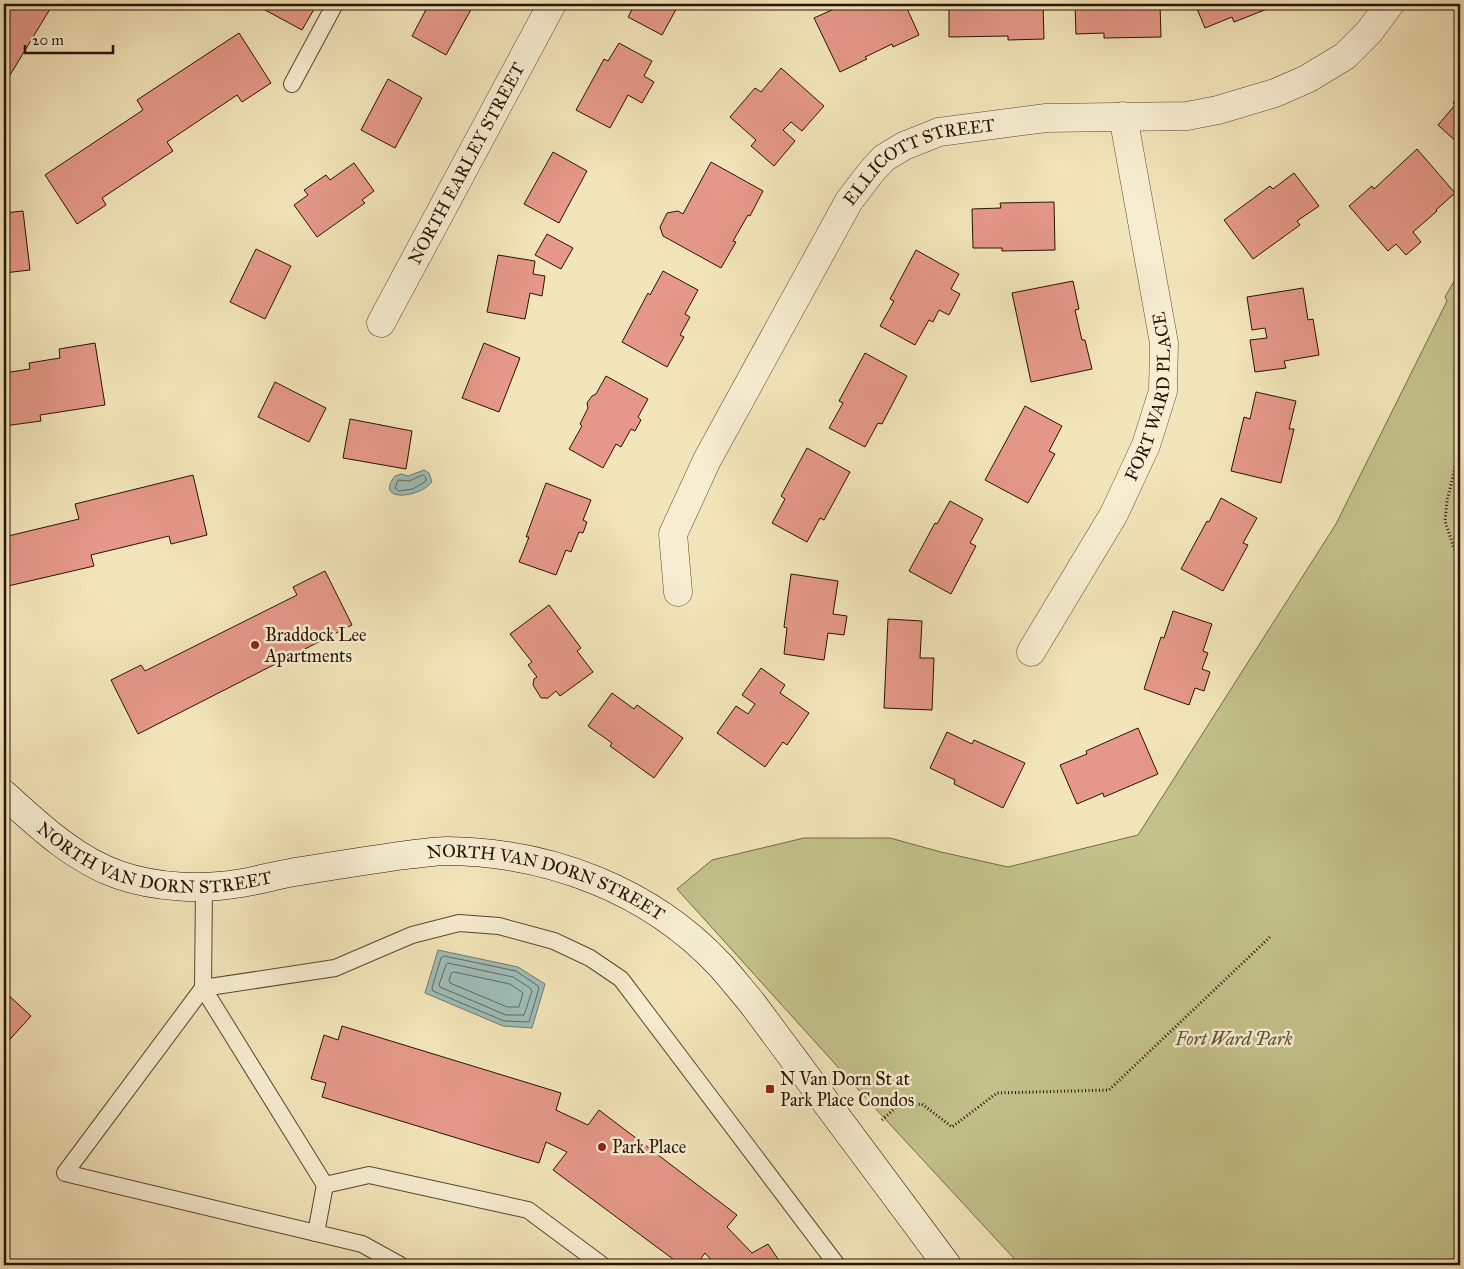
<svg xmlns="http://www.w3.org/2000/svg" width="1464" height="1269" font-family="'IM FELL Great Primer',serif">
	<rect width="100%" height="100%" fill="#f2e5b9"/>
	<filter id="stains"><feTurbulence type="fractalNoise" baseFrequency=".004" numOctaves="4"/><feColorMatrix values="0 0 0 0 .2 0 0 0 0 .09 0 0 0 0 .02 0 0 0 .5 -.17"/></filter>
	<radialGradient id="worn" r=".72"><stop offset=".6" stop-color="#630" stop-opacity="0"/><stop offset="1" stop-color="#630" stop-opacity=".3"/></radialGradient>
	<polygon fill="#c3c28a" stroke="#766a46" points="1460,271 1460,1265 1020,1265 874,1107 677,889 712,860 804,838 890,838 941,852 1008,867 1138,835 1336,524 1447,301 1445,297"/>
	<g fill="#9ebdb8" stroke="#6f796f">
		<path d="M424,470L429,473L432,482C418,499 374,502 395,476L401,474L408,476Z"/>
		<polygon points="438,950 518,967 545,984 532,1028 503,1026 425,993"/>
	</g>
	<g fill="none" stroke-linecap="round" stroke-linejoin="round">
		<g stroke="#64685c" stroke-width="1">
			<polygon points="423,475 426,478 426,481 413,489 399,491 395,488 398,480 409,481"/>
			<polygon points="444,956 516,971 538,986 539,988 529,1022 504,1021 433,991 432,988 441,958"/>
			<polygon points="448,963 513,977 530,988 532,991 524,1015 506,1015 440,987 439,985 446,965"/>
			<polygon points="454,972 510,984 523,993 519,1007 507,1007 450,983 449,981 451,974"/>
		</g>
	</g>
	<g fill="#e59889" stroke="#291201">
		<polygon points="4,4 53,4 4,85"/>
		<polygon points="254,4 317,4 302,30"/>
		<polygon points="429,4 474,4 446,55 412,36"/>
		<polygon points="635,4 679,4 662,35 628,17"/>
		<polygon points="845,4 905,4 919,35 893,47 892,44 865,57 867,59 840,72 814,18"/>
		<polygon points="949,4 1043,4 1044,39 1008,40 1008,36 949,37"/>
		<polygon points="1075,4 1160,4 1161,37 1104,38 1104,33 1076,34"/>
		<polygon points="1195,4 1280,4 1234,22 1232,17 1205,28"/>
		<polygon points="239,33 271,83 242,102 237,95 167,142 173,151 102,198 106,205 77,224 45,175 143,110 137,100"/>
		<polygon points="619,43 652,61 644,76 654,82 642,103 628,95 610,128 576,110 604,59 608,61"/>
		<polygon points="781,68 824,106 802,131 791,122 783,130 795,141 774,166 751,146 756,140 730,117 755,88 761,92"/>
		<polygon points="388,79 422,98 395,148 361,130"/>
		<polygon points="1460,95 1460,145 1438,125 1455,105 1453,103"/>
		<polygon points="1417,149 1455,193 1436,210 1437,211 1413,232 1421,242 1406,255 1396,244 1388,251 1349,206 1372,186 1374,189"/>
		<polygon points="553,152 587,171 559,223 524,204"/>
		<polygon points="711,162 763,191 750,216 748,215 733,241 736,242 721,268 663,236 660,227 667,213 678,211 683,214"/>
		<polygon points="354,163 374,191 362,200 365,203 317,237 294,205 308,195 304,190 326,175 330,180"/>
		<polygon points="1294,173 1319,206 1297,221 1300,225 1253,259 1224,220 1270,186 1273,189"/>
		<polygon points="1054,202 1055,250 1002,251 1002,248 973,248 972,209 1001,208 1000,203"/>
		<polygon points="23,211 30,270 4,273 4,213"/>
		<polygon points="547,234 573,248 561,269 535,255"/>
		<polygon points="256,249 291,266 265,319 230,302"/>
		<polygon points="916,250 959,274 951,289 960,294 949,315 939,310 933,322 929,320 915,345 880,326 894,301 890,299"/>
		<polygon points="498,255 535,261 533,274 545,276 542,296 530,293 525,319 487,312"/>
		<polygon points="663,271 698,290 685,314 690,317 680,335 684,337 667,367 622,342 648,293 650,295"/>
		<polygon points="1073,281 1079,309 1075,310 1082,340 1085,340 1092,369 1031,382 1012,293"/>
		<polygon points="1303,288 1308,320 1313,319 1319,355 1284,361 1286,368 1255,372 1250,340 1267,338 1265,328 1252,330 1247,297"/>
		<polygon points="95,343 105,405 40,415 41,421 4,426 4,373 30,369 29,363 60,358 59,349"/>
		<polygon points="484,343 520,358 499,412 462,398"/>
		<polygon points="865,353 907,376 882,424 878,423 865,447 829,428 843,403 839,401"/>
		<polygon points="606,376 648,399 638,417 641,420 635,431 631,429 621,447 616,444 603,468 569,449 582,426 580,424 588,408 587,403 592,396 596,394"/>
		<polygon points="275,382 326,408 309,442 258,417"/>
		<polygon points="1256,392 1296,401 1289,429 1294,429 1281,483 1231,471 1244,417 1250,419"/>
		<polygon points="1025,406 1062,426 1049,451 1055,454 1028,503 985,480"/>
		<polygon points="350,419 412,431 406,469 343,458"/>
		<polygon points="807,448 850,472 824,520 820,518 807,542 772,523 785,499 781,496"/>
		<polygon points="193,475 207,535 171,544 169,536 91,555 94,566 8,586 10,594 4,596 4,537 79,519 75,504"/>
		<polygon points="546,483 591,500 583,520 587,522 583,533 579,532 571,552 566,550 556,575 519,562 529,537 526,537"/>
		<polygon points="1221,498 1257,518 1243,543 1248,545 1223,591 1181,569 1207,521 1209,522"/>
		<polygon points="950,501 983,519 970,543 976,546 951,594 909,571 935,523 937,524"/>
		<polygon points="325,571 352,625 138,734 111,680 141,665 145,671 297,595 293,587"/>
		<polygon points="791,574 838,581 833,614 847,616 844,635 828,633 824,660 784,654 787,628 784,627"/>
		<polygon points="549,605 581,648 577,651 593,672 560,696 556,691 548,698 541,698 533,685 534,679 537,677 528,665 532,662 510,634"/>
		<polygon points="1173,611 1212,624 1203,651 1208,653 1202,669 1210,672 1204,691 1195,688 1189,705 1144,689 1161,637 1164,638"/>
		<polygon points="888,619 922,621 920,658 934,658 932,710 884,708"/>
		<polygon points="761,668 785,685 780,693 809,713 787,745 783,742 765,767 717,733 736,706 748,714 755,704 742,695"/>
		<polygon points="612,693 634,709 637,705 683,738 654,778 610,746 612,743 588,726"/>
		<polygon points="1138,728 1158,774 1104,797 1103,793 1077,804 1060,765 1087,754 1086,751"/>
		<polygon points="947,732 972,744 974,740 1025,763 1003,808 954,784 955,780 930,768"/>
		<polygon points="4,991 31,1016 4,1046"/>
		<polygon points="342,1026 561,1093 556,1110 588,1125 599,1110 737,1215 727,1227 752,1253 768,1244 782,1265 716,1265 705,1253 696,1265 681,1265 553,1170 567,1152 546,1142 539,1163 322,1097 326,1083 311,1079 324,1035 338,1040"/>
	</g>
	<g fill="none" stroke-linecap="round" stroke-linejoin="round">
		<g stroke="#5b472f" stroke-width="18">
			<g id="lane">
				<polyline points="292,84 335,4"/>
				<polyline points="204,887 203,988 325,1185 369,1175 528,1210 602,1265"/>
				<polyline points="325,1185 316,1233 65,1173 203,988 335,968 412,935 459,923 499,926 554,941 590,958 621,979 837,1265"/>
				<polyline points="316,1233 362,1244 400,1265"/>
			</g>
		</g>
		<g stroke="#5b472f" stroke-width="29">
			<g id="street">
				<path id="s1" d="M381,323L552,4"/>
				<path id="s2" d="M678,592L673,534L707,460L849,201L872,171L884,158L904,146L939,132L1046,118L1187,116L1218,110L1275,93L1307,79L1345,56L1369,32L1390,4"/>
				<path id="s3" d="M1031,652L1114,514L1146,445L1163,391L1164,343L1123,116"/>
			</g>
		</g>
		<g stroke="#291201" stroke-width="29">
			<g id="secondary">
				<path id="s4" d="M4,794C38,825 75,860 119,875C157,888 202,890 242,883C260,880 277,875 295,872C332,866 369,860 406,855C419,854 434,851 447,851C549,852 650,890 720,965C731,977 741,990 752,1003L947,1265"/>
			</g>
		</g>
		<g stroke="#291201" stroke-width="3" stroke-dasharray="1 2.5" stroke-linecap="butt">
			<polyline points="1460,447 1447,501 1445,521 1460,566"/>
			<polyline points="882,1120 896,1107 922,1104 952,1127 997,1093 1109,1090 1271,936"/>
		</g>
		<use href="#lane" stroke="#f7eed2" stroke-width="16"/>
		<use href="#street" stroke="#f7eed2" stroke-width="28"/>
		<use href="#secondary" stroke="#f7eed2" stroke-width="28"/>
	</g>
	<g fill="#8f2418" stroke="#f7eed2" stroke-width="2">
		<circle cx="255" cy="645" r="5"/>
		<rect x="765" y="1084" width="10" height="10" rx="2.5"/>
		<circle cx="602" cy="1147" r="5"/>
	</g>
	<g text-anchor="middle" stroke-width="5" stroke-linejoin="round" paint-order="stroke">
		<g font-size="18" fill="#291201" stroke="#f7eed2">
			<text dy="6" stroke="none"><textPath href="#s1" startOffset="181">NORTH EARLEY STREET</textPath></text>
			<text dy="6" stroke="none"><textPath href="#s2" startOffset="520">ELLICOTT STREET</textPath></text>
			<text dy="6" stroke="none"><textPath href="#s3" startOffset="286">FORT WARD PLACE</textPath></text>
			<text dy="6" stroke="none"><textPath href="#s4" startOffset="172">NORTH VAN DORN STREET</textPath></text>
			<text dy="6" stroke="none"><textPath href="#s4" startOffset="578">NORTH VAN DORN STREET</textPath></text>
		</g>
		<g font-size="18" fill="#291201" stroke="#f7eed2" text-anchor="start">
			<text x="265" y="641">Braddock Lee<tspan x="265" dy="21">Apartments</tspan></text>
			<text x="780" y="1085">N Van Dorn St at<tspan x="780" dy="21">Park Place Condos</tspan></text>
			<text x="612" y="1153">Park Place</text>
		</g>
		<g font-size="18" font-style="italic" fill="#5f5031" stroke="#f7eed2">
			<text x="1234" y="1045">Fort Ward Park</text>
		</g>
	</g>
	<rect width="1464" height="1269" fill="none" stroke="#f2e5b9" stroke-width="20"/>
	<rect x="5" y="5" width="1454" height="1259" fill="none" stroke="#291201" stroke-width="2.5"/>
	<rect x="10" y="10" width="1444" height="1249" fill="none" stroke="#291201"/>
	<path d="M25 45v8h88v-8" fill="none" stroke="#291201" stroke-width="2.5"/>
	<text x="32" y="45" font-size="15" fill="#291201" stroke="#f7eed2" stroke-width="4" paint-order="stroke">20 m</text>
	<rect width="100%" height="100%" filter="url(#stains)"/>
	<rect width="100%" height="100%" fill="url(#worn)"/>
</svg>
